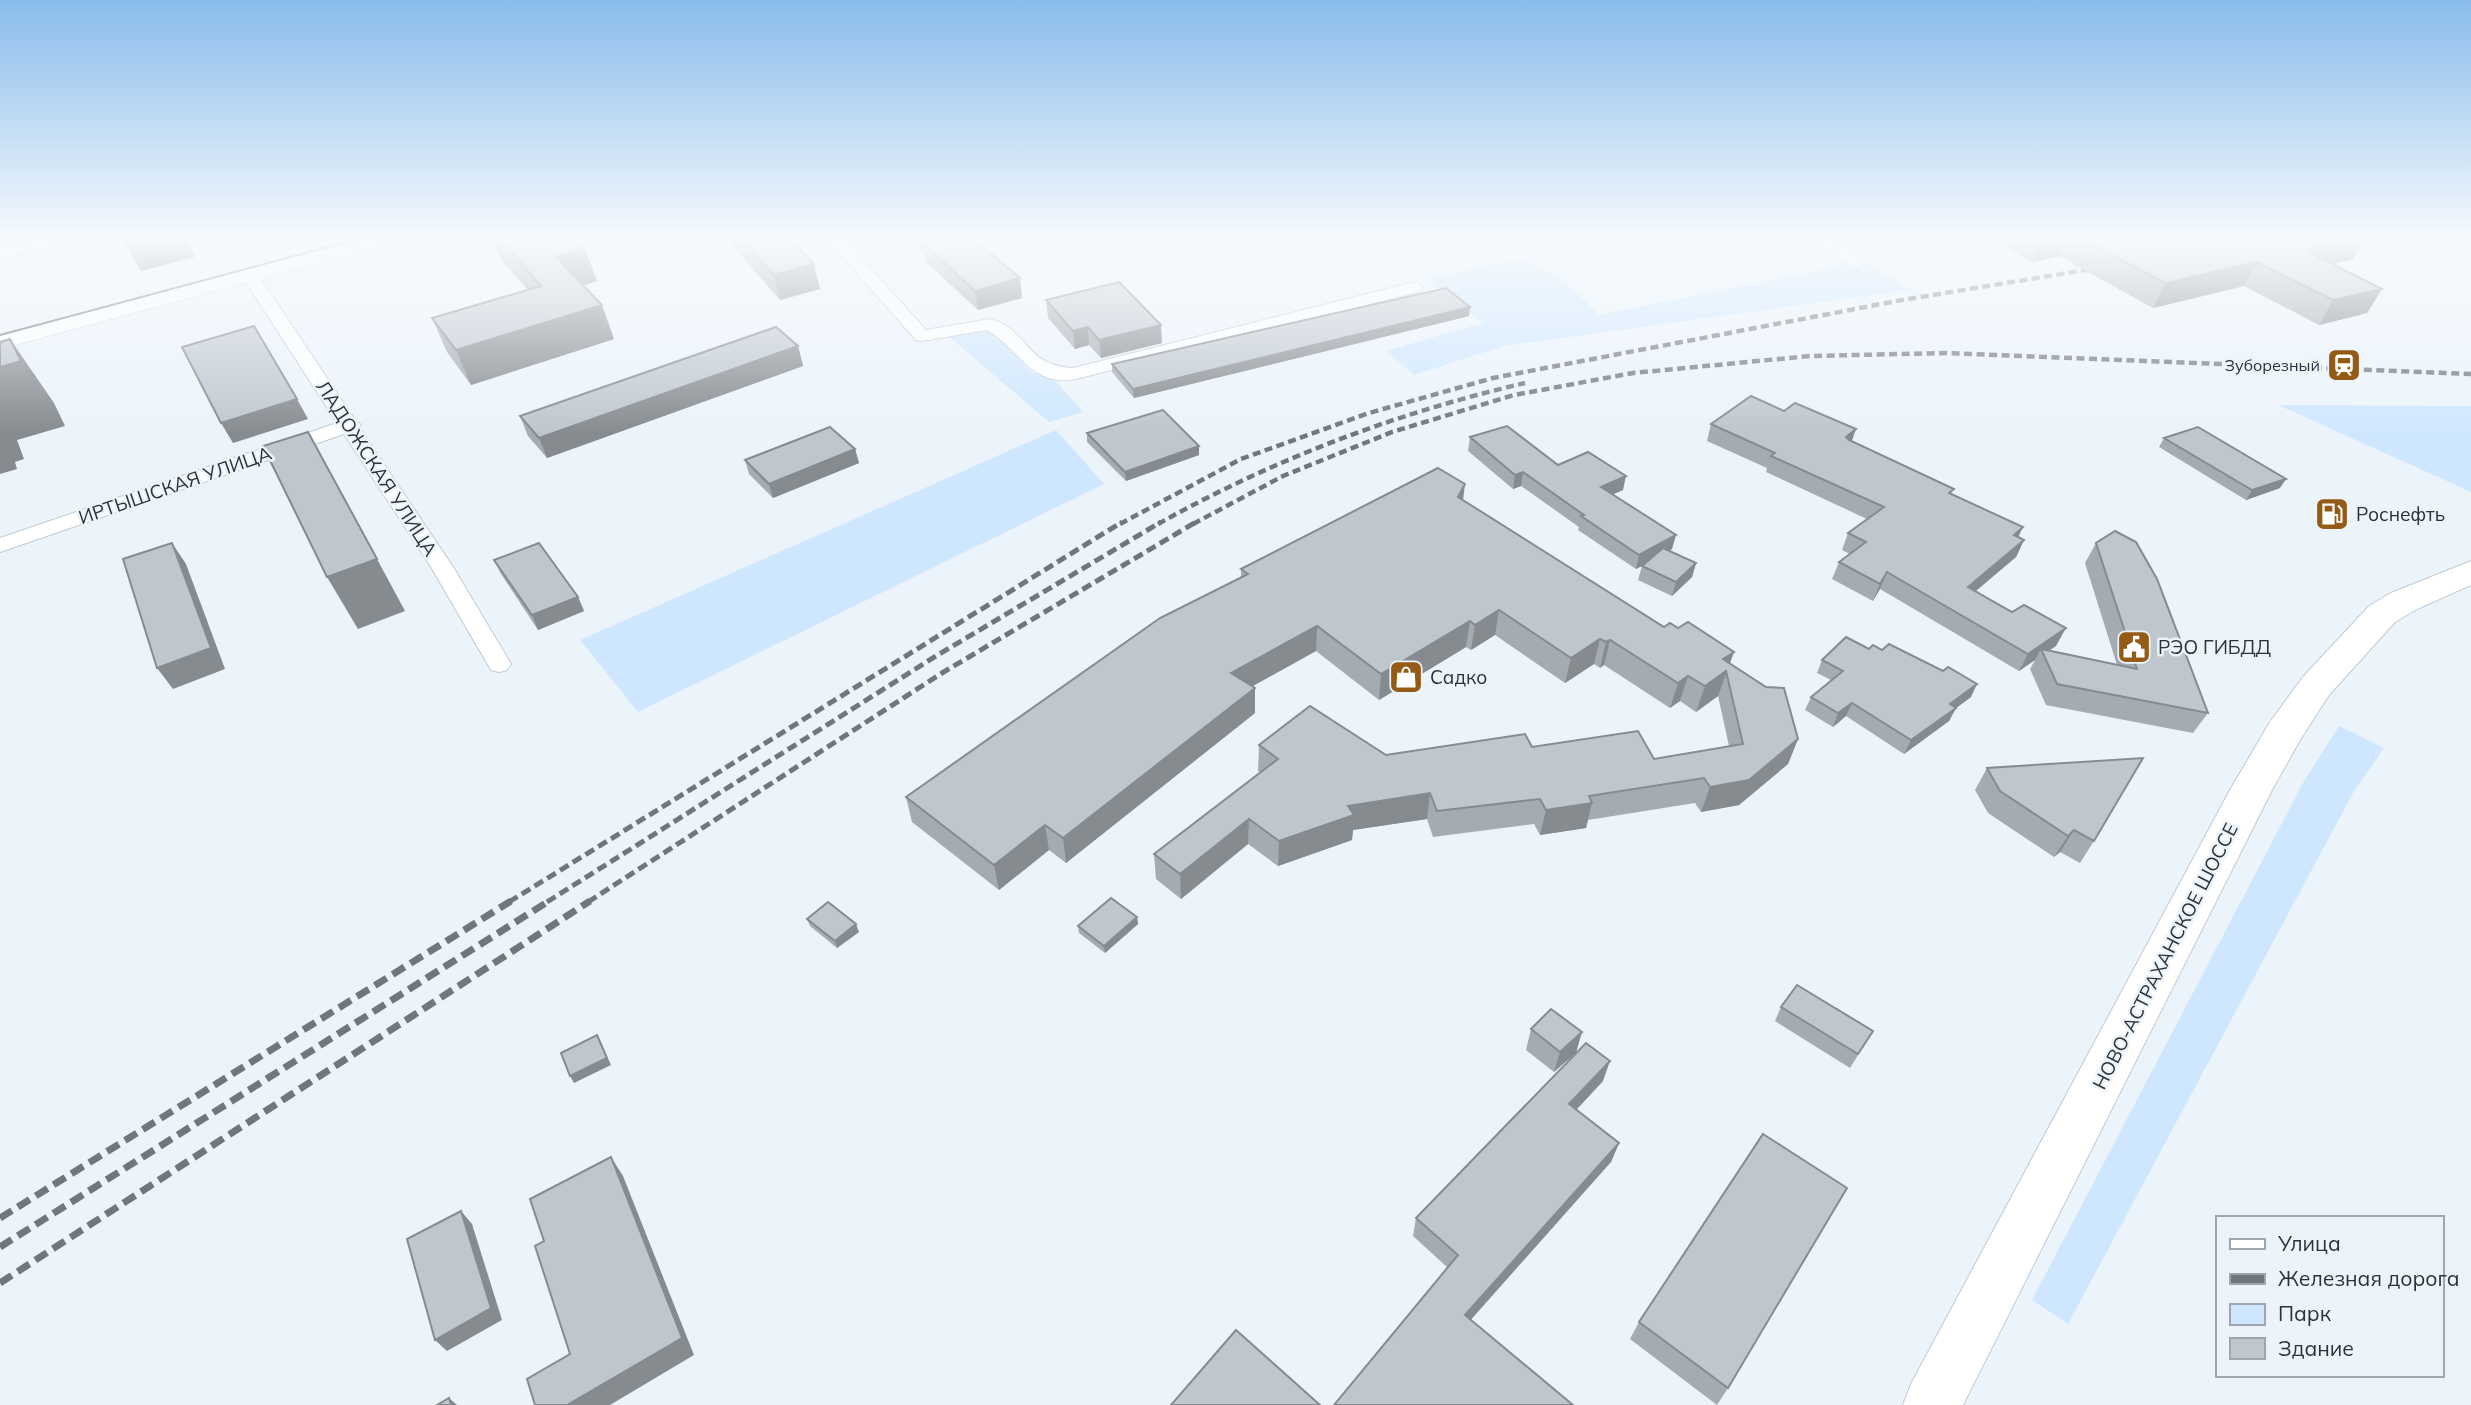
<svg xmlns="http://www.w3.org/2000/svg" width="2471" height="1405" font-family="Mulish,sans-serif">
	<rect width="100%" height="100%" fill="#ecf4fb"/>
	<g fill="#cfe7fe">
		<polygon points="1524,257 1568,284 1599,315 1866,261 1910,290 1504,346 1414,375 1386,351 1483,323 1427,279"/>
		<polygon points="991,329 1032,372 1053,378 1083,412 1049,422 948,336"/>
		<polygon points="2278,405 2471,406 2471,492"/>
		<polygon points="1056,430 1104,484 638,712 580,640"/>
		<polygon points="2339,726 2384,748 2353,793 2068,1324 2032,1300 2304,781"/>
	</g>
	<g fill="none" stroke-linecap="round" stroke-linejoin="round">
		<g stroke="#c3cad1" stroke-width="2">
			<g id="minor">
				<polygon points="48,237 77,237 75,240 0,259 0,249"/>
				<path d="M825,237H842L926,330L990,319C1028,328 1024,366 1073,368L1415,282L1423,287L1421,291L1080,378C1032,390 1020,349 987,330L922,341L916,340Z"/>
				<polygon points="1810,237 1829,237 1865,263 1857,268 1851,266"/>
				<polygon points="250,271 256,272 355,420 361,425 359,427 453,567 511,664 507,670 499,672 491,670 431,567 344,434 0,552 0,538 337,423 242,276"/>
			</g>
		</g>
		<g stroke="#c3cad1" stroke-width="1">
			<polygon id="tertiary" points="369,237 404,237 401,241 0,349 0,335"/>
		</g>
		<g stroke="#c3cad1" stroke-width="2">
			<polygon id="primary" points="2471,561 2471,585 2417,609 2395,622 2329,695 2300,740 2272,790 1963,1405 1903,1405 1911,1384 2230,790 2270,722 2303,677 2369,606 2391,593"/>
		</g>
		<use href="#minor" fill="#fff" fill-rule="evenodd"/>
		<use href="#tertiary" fill="#fff" fill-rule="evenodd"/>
		<use href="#primary" fill="#fff" fill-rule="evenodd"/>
		<polyline stroke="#71767a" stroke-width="2" points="0,335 365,237"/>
		<g stroke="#71767a" stroke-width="4.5" stroke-dasharray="8 4.5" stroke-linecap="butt">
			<polyline points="1120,524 1241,459 1369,413 1493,378 1902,300 2104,267"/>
			<path d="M1158,524C1274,459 1396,413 1525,383"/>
			<polyline points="1193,524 1283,476 1392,432 1514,395 1633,373 1810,356 1947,353 2471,374"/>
		</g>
		<g stroke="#71767a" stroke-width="5" stroke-dasharray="10 5" stroke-linecap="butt">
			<polyline points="509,902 1122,522"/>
			<polyline points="547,902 936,656 1161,522"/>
			<polyline points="588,902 942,673 1196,522"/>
		</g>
		<g stroke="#71767a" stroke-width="7" stroke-dasharray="14 7" stroke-linecap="butt">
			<polyline points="0,1218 511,901"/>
			<polyline points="0,1247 549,901"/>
			<polyline points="0,1283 590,901"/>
		</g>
	</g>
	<g fill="#a4abb1">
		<polygon points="492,237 578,237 584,247 597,281 583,286 614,339 471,385 447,352 432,318 528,290 501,260"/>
		<polygon points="725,237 789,237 820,289 780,300"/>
		<polygon points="906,237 971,237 1020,278 1022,298 978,310 925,261 924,254"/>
		<polygon points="1987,237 2366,237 2353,259 2332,264 2382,289 2367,313 2319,325 2244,286 2153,308 2059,256 2032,262"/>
		<polygon points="1046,300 1162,343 1101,358 1089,345 1075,349 1048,318"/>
		<polygon points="1469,316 1134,398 1112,372 1112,364"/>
		<polygon points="798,346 803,366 547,458 528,436 520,416"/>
		<polygon points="1711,424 1852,441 1952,494 2024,540 2016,557 1976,591 2056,646 2049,651 2117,665 2085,563 2096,543 2208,713 2193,733 2046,705 2030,669 2035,660 2019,671 1880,589 1873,601 1832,579 1839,562 1850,554 1842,550 1848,533 1867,519 1766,472 1767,468 1707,441"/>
		<polygon points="1087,433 1199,455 1126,481 1087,442"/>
		<polygon points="1470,437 1558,465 1623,490 1612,494 1672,549 1669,551 1696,563 1692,577 1672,596 1638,580 1642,566 1644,565 1636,569 1578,530 1579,527 1521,486 1513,489 1468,451"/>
		<polygon points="2164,438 2280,488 2246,500 2159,447"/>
		<polygon points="855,449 859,463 773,498 749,474 745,460"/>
		<polygon points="1463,501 1664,627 1678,628 1734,652 1730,663 1798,739 1788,764 1739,805 1701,812 1695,803 1588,820 1586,828 1540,835 1534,824 1433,837 1427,819 1353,830 1352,840 1278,866 1248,844 1181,899 1156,879 1154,854 1260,772 1258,771 1259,745 1386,755 1532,747 1654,759 1729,746 1718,696 1696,712 1680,701 1670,708 1604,665 1600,668 1594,664 1565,683 1495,635 1471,650 1466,647 1379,700 1316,651 1253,686 1255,713 1066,863 1049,850 999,890 912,822 906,797 1241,577 1241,569"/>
		<polygon points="494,560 578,597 584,611 538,630 501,574"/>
		<polygon points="1869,649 1882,650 1971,697 1956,708 1949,721 1904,754 1846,716 1833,727 1805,710 1811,697 1831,680 1817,673 1822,660"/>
		<polygon points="1987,768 2094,841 2080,863 2060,852 2054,857 1988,813 1975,790"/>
		<polygon points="1137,917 1138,924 1105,953 1079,933 1078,926"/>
		<polygon points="807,919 859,932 837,948 810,926"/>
		<polygon points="1781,1007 1873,1031 1850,1068 1775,1021"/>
		<polygon points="1531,1029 1582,1032 1554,1072 1526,1050"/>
		<polygon points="1603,1081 1576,1110 1619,1143 1611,1162 1334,1405 1447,1267 1413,1236 1416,1218"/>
		<polygon points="1639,1322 1728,1388 1717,1405 1630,1339"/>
	</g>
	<g fill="#868b90">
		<polygon points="170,237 185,237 195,257 141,271 128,248"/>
		<polygon points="2046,237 2067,237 2059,256 2032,262 2042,238"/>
		<polygon points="2357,237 2366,237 2353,259 2290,274 2304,250"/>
		<polygon points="581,241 584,249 585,249 597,281 568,290 556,257 578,242"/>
		<polygon points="2257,262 2244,286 2153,308 2165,283"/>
		<polygon points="814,264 820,289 780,300 774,275"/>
		<polygon points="1020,278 1022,298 978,310 975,291"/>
		<polygon points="2382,289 2367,313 2319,325 2333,300"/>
		<polygon points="602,305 614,339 471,385 456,350"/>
		<polygon points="1470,307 1469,316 1134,398 1133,389"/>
		<polygon points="1161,325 1162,343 1101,358 1099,340"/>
		<polygon points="1088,327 1089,345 1075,349 1073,331"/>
		<polygon points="10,339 54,403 65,426 17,440 24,459 15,462 17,469 0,474 0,367"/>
		<polygon points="798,346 803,366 547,458 539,438"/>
		<polygon points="297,399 308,419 233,443 221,423"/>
		<polygon points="1856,429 1850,446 1846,437"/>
		<polygon points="1199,446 1199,455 1126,481 1125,472"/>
		<polygon points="855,449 859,463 773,498 769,484"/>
		<polygon points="1523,472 1521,486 1513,489 1515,475"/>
		<polygon points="1626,476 1623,490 1598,501 1601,487"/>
		<polygon points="2286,479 2280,488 2246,500 2252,490"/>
		<polygon points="1465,484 1462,509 1458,497"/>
		<polygon points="2023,527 2015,544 2014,535"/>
		<polygon points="1676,535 1672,549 1636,569 1639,555"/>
		<polygon points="2024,540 2016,557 1960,604 1968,587"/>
		<polygon points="172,543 186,564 225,669 173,689 157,668"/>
		<polygon points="377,559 405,611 358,629 327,577"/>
		<polygon points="1696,563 1692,577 1672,596 1676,582"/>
		<polygon points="1887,572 1880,589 1873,601 1880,584"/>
		<polygon points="578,597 584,611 538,630 532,615"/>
		<polygon points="1499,610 1495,635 1471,650 1475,625"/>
		<polygon points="1470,621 1466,647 1379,700 1381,674"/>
		<polygon points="1317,626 1316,651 1231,698 1231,673"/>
		<polygon points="2066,628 2056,646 2043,654 2041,649 2035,660 2019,671 2028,654"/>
		<polygon points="1600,639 1594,664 1565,683 1571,658"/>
		<polygon points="1610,640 1604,665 1600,668 1606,642"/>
		<polygon points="1734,652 1718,696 1696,712 1705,686 1723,659"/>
		<polygon points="1688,676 1680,701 1670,708 1678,683"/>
		<polygon points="1977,684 1971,697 1956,708 1949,721 1904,754 1911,740 1950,704"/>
		<polygon points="1255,688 1255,713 1066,863 1063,838"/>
		<polygon points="1852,703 1846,716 1833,727 1838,713"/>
		<polygon points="1798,739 1788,764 1739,805 1701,812 1710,787"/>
		<polygon points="1430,793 1427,819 1353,830 1352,840 1278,866 1279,841 1348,806"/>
		<polygon points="1592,803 1586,828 1540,835 1546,810"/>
		<polygon points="1249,819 1248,844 1181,899 1180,874"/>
		<polygon points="1045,825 1049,850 999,890 994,865"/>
		<polygon points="2074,830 2060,852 2054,857 2068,836"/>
		<polygon points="1137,917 1138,924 1105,953 1104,946"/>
		<polygon points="856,924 859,932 837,948 835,941"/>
		<polygon points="1582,1032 1576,1053 1554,1072 1560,1052"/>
		<polygon points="597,1035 611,1065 574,1083 570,1076"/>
		<polygon points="1610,1061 1603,1081 1563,1124 1569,1104"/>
		<polygon points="1619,1143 1611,1162 1460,1332 1465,1315"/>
		<polygon points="611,1157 623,1176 694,1355 610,1405 567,1405"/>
		<polygon points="461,1211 472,1224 502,1320 447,1351 435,1340"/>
		<polygon points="449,1398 457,1405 451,1405"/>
	</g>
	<g fill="#bfc7ce" stroke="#868b90" stroke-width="2">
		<polygon points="123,237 170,237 128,248"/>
		<polygon points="498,237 578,237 581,241 578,242 585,249 556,257 602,305 456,350 432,318 541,286"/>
		<polygon points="740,237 789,237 814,264 774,275"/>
		<polygon points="923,237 971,237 1020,278 975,291 922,242 927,241"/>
		<polygon points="2079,237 2357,237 2304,250 2382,289 2333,300 2257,262 2165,283"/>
		<polygon points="1119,282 1161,325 1099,340 1088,327 1073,331 1046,300"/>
		<polygon points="1446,288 1470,307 1133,389 1112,364"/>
		<polygon points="254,326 297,399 221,423 182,347"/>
		<polygon points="776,327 798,346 539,438 520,416"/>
		<polygon points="10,339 21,361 0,367 0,342"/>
		<polygon points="1751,396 1784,411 1795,403 1856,429 1846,437 1849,440 1954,489 1949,493 2023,527 2014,535 2024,540 1968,587 2012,612 2024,605 2066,628 2028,654 1887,572 1880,584 1839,562 1866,542 1848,533 1884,507 1771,456 1775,453 1711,424"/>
		<polygon points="1163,410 1199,446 1125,472 1087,433"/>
		<polygon points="1507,426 1558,465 1588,452 1626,476 1601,487 1676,535 1639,555 1581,516 1584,515 1523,472 1515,475 1470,437"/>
		<polygon points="830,427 855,449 769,484 745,460"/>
		<polygon points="2198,427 2286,479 2252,490 2164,438"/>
		<polygon points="308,432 377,559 327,577 263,446"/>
		<polygon points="1438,468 1465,484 1458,497 1664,627 1670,623 1678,628 1688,622 1734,652 1723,659 1766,687 1784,688 1798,739 1749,780 1710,787 1704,778 1589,796 1592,803 1546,810 1540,799 1437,811 1430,793 1348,806 1354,815 1279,841 1249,819 1180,874 1154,854 1278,759 1259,745 1310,706 1386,755 1525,734 1532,747 1638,731 1654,759 1743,744 1726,671 1705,686 1688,676 1678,683 1610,640 1606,642 1600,639 1571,658 1499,610 1475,625 1470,621 1381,674 1317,626 1231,673 1255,688 1063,838 1045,825 994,865 906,797 1160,618 1248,574 1241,569"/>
		<polygon points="2115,531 2136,542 2157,579 2208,713 2057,684 2041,649 2137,669 2096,543"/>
		<polygon points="172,543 211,648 157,668 123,559"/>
		<polygon points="539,543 578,597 532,615 494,560"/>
		<polygon points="1663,548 1696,563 1676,582 1642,566"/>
		<polygon points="1846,637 1869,649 1873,645 1882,650 1889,644 1943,671 1948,667 1977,684 1950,704 1956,708 1911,740 1852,703 1838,713 1811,697 1843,671 1822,660"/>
		<polygon points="2143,758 2094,841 2074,830 2068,836 2000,791 1987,768"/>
		<polygon points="1111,898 1137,917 1104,946 1078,926"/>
		<polygon points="828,902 856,924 835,941 807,919"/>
		<polygon points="1797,985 1873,1031 1858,1054 1781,1007"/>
		<polygon points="1551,1009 1582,1032 1560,1052 1531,1029"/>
		<polygon points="597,1035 607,1058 570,1076 561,1053"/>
		<polygon points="1586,1043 1610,1061 1569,1104 1619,1143 1465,1315 1573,1405 1334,1405 1458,1255 1416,1218"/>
		<polygon points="1763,1134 1847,1188 1728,1388 1639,1322"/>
		<polygon points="611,1157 682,1338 567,1405 535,1405 527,1379 570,1354 535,1246 544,1241 530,1199"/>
		<polygon points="461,1211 491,1308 435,1340 407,1239"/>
		<polygon points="1236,1330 1320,1405 1171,1405"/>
		<polygon points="449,1398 451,1405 437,1405"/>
	</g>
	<linearGradient id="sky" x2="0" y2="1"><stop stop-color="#89bceb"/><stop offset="0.55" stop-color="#f6fafd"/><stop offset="1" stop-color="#f6fafd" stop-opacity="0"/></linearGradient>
	<rect width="2471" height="434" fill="url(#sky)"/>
	<defs>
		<g id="station-square" transform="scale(1.75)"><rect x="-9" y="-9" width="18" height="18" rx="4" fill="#945b16" stroke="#ecf4fb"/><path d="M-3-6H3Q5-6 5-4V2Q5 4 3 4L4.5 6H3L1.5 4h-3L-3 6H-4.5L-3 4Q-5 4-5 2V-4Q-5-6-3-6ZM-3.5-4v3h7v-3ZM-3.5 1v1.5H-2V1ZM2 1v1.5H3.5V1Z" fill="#fff"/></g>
		<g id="fuel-square" transform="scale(1.75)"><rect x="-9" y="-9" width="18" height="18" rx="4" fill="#945b16" stroke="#ecf4fb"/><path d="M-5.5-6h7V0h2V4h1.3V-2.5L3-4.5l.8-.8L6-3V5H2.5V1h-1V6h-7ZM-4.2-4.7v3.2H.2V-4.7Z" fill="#fff"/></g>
		<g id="civic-square" transform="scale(1.75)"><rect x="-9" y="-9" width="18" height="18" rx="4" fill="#945b16" stroke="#ecf4fb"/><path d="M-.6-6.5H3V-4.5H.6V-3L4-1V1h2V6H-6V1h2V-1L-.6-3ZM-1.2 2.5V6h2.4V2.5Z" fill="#fff"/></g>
		<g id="shop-square" transform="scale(1.75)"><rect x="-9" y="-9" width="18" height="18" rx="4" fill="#945b16" stroke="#ecf4fb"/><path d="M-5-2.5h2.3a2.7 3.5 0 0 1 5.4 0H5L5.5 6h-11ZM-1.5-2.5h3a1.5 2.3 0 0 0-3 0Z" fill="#fff"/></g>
	</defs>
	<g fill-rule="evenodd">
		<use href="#station-square" x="2344" y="365"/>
		<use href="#fuel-square" x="2332" y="514"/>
		<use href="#civic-square" x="2134" y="647"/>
		<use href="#shop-square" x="1406" y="677"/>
	</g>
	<g text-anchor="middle" stroke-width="5" stroke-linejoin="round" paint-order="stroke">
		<g font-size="16" fill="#2f3235" stroke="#ecf4fb" text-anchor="end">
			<text x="2320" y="371">Зуборезный</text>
		</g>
		<g font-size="19" fill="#2f3235" stroke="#ecf4fb">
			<text transform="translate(377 468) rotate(57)" y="7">ЛАДОЖСКАЯ УЛИЦА</text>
			<text transform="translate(175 485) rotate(-19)" y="7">ИРТЫШСКАЯ УЛИЦА</text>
			<text transform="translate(2165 956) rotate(-63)" y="7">НОВО-АСТРАХАНСКОЕ ШОССЕ</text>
		</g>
		<g font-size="19" fill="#2f3235" stroke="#ecf4fb" text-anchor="start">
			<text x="2356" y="521">Роснефть</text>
			<text x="2158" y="654">РЭО ГИБДД</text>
			<text x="1430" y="684">Садко</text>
		</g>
	</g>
	<rect x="2216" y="1216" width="228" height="161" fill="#ecf4fb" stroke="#a0a6ac" stroke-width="2"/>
	<rect x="2230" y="1239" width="35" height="10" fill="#ffffff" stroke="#a0a6ac" stroke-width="2"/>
	<text x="2278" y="1251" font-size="21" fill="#2f3235">Улица</text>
	<rect x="2230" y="1274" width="35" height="10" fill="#71767a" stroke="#a0a6ac" stroke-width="2"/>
	<text x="2278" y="1286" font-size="21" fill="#2f3235">Железная дорога</text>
	<rect x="2230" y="1304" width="35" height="21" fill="#cfe7fe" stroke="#a0a6ac" stroke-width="2"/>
	<text x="2278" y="1321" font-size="21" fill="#2f3235">Парк</text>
	<rect x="2230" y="1338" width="35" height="21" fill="#bfc7ce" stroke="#a0a6ac" stroke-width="2"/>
	<text x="2278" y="1356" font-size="21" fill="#2f3235">Здание</text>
</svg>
